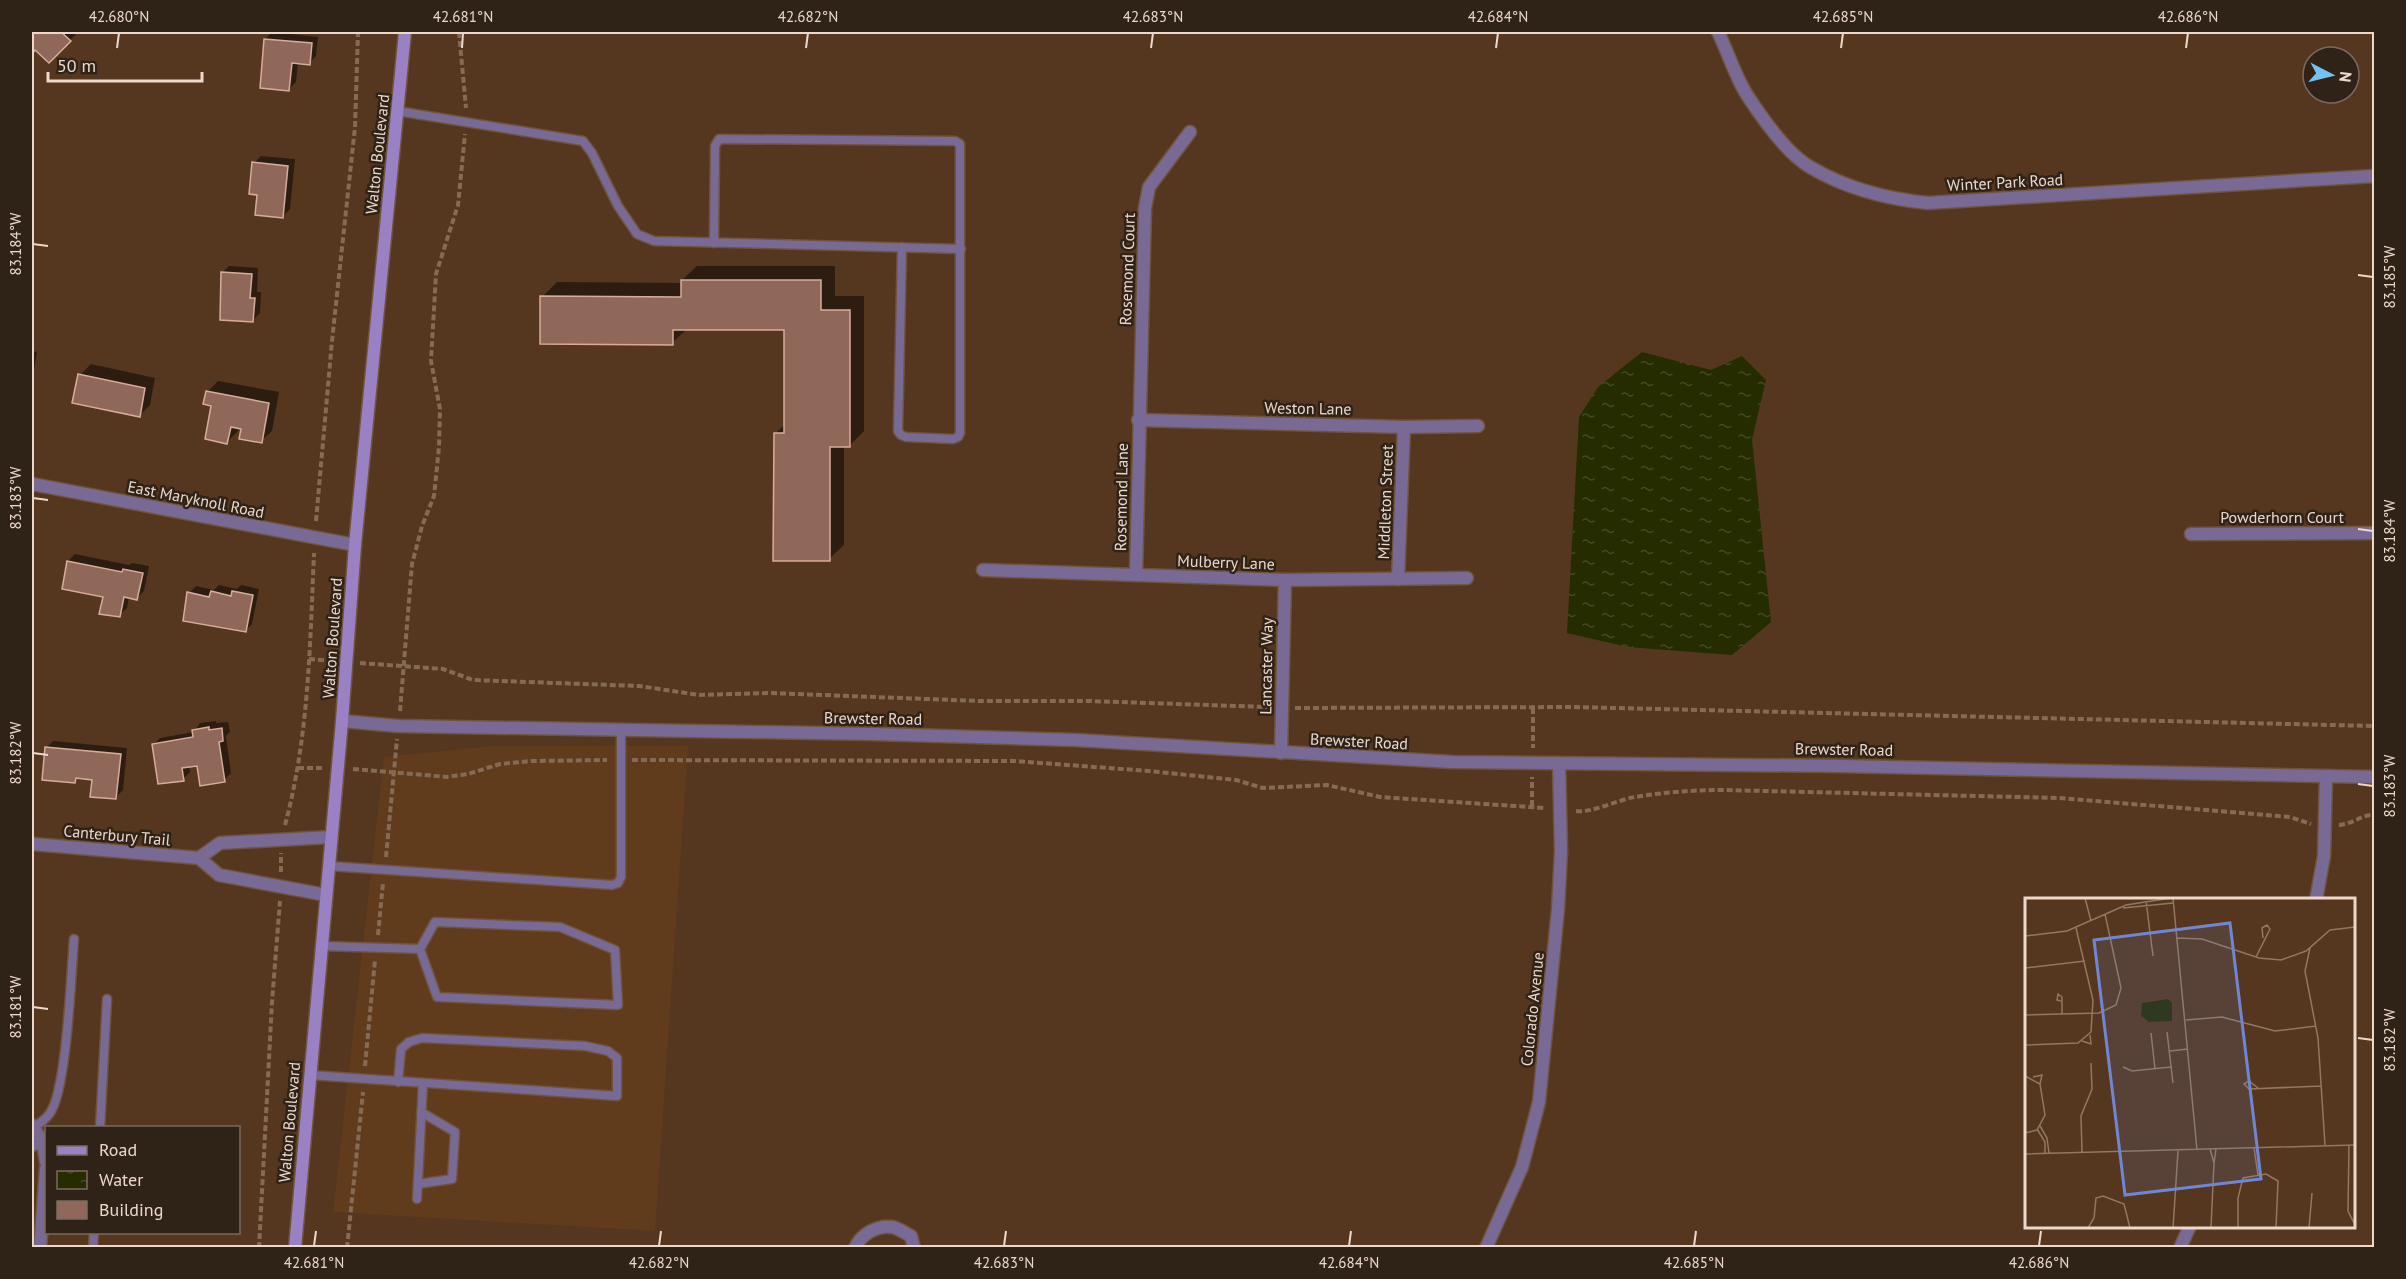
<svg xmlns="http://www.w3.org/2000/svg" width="2406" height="1279" font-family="'PT Sans',sans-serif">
	<defs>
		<pattern id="water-ripples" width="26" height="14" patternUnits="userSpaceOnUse" patternTransform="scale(1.5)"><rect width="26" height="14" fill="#242c00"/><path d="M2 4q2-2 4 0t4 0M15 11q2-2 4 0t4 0" fill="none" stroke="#444a24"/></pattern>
	</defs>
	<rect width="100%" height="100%" fill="#54371e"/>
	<polygon fill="#603c1d" points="491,746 688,746 655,1231 333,1212 384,757"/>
	<polygon fill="url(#water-ripples)" points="1642,352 1711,370 1742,356 1766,380 1752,440 1771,622 1732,655 1628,647 1567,633 1579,417 1598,387"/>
	<g fill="#0007">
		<polygon points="32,32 78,32 49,61 36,48 32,52"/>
		<polygon points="273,32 318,37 316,56 309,63 298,62 296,82 289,89 265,39"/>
		<polygon points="261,156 295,159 290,209 283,216 259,193 254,163"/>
		<polygon points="229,266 258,268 257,292 261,292 260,313 253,320 222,273"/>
		<polygon points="697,266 835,266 835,296 864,296 864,431 849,446 844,446 844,545 829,559 775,434 785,424 786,329 687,329 672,343 542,297 557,282 682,283 682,280"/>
		<polygon points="32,351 37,352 32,382"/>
		<polygon points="91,364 155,378 150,405 139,416 80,375"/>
		<polygon points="218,381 279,392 272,431 261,441 239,427 238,431 227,442 207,392"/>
		<polygon points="75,554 129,565 132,563 149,566 144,591 137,598 129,596 127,608 119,615 105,596 68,561"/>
		<polygon points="219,585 237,589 241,585 259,589 252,624 245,631 189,593 196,586 214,590"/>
		<polygon points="216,721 216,723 228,722 230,732 226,736 231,773 224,780 198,764 189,766 190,772 183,779 153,745 160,738 194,732 200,723"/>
		<polygon points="53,741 127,748 123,790 116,797 93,779 79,777 75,782 46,748"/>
	</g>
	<g fill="#90685a" stroke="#d8ac9c" stroke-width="1.5">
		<polygon points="32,32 61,32 71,41 49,63 35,50 32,54"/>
		<polygon points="264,39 312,43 310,65 292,63 289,91 260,88"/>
		<polygon points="252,162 288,166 283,218 255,215 257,195 249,194"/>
		<polygon points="221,272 252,274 250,298 255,298 253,322 220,320"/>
		<polygon points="681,280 821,280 821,310 850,310 850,447 830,447 830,561 773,561 774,433 784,433 784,330 673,330 673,345 540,344 540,296 681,297"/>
		<polygon points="78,374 145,388 140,417 72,403"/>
		<polygon points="206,391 269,403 262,443 239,439 241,429 231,427 227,444 205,439 211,406 203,404"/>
		<polygon points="67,561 122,572 123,569 143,573 137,600 124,597 120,617 99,614 103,597 62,589"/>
		<polygon points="211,591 231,596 232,591 253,595 246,632 183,621 187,592 209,597"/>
		<polygon points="209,727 209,730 222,728 223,741 219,742 225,782 200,786 197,766 182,768 184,781 158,784 152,744 193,737 192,730"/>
		<polygon points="45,747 121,754 116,799 90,797 92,780 76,778 75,783 42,780"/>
	</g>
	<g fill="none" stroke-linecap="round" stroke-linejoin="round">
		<g stroke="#6f543d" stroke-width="11">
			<g id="service">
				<polyline points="397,111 583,141 592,153 618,206 637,234 654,241 961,249"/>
				<polyline points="714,243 715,146 719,139 955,141 960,144 960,433 958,437 953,439 906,437 901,435 898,431 902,247"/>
				<polyline points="329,866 612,885 618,883 621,877 621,730"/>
				<polyline points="322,946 420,949 437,997 618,1005 615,950 560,927 435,922 420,949"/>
				<polyline points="310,1075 617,1096 617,1058 608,1051 585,1046 422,1038 409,1042 401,1049 398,1082"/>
				<path d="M33,1128C39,1124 46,1119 50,1113C67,1089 71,973 74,939"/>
				<polyline points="100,1128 107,999"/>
				<polyline points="32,1147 43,1143"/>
				<polyline points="418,1184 452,1179 455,1132 421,1112"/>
				<polyline points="417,1199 423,1083"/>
				<polyline points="93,1248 94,1232"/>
			</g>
		</g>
		<g stroke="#6f543d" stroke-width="15">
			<g id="minor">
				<path d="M1718,32C1728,52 1735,76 1747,95C1762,118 1786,153 1810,167C1847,189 1887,199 1928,203L2374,176"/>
				<polyline points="1138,420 1404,427 1478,426"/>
				<polyline points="32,484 355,545"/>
				<polyline points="2191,534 2374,533"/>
				<polyline points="983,570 1285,580 1467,578"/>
				<polyline points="1136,575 1145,208 1149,187 1190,132"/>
				<polyline points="1398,579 1404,427"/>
				<polyline points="1281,753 1285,580"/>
				<polyline points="32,844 199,858"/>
				<polyline points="326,895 219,875 199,858 220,843 331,837"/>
				<polyline points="2316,900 2324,856 2326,776"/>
				<polyline points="32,1125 43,1143 46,1162"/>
				<polyline points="40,1248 46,1169"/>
				<path d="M855,1248C861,1234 877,1225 892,1227C898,1228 905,1233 911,1236L914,1248"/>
				<polyline points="1486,1248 1522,1167 1539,1102 1558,909 1561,851 1559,763"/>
				<polyline points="2180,1248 2190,1226"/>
			</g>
		</g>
		<g stroke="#6f543d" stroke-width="15">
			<polyline id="tertiary" points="342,721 398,726 874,734 1076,740 1452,762 1840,766 2374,777"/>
		</g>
		<g stroke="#6f543d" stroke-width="15">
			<polyline id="secondary" points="295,1248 342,721 355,545 405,32"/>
		</g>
		<g stroke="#856b56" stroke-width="4" stroke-dasharray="6 3" stroke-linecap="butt">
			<polyline points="459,32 466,108"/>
			<polyline points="316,521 332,341 355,127 358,32"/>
			<polyline points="309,659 332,661"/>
			<polyline points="360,663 443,669 473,680 639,686 699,695 770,693 979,701 1089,701 1267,707"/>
			<polyline points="1295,708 1573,707 2374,726"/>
			<polyline points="1533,708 1533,748"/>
			<polyline points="400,711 412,564 422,526 434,496 439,447 440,409 431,361 436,274 458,205 465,134"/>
			<polyline points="632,760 1014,761 1149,771 1236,780 1263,788 1327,785 1380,797 1545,808"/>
			<polyline points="298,768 324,768"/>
			<polyline points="353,769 447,777 468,774 500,764 531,761 607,760"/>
			<polyline points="1532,806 1532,777"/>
			<path d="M1576,811C1593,813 1617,800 1635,797C1665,792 1694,790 1724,790L2060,798L2290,817L2311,824"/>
			<path d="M285,825C309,736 310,644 314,553"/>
			<path d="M2339,825C2353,824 2363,814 2374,815"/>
			<polyline points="386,857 397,739"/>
			<polyline points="281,872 281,853"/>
			<polyline points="378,935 383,883"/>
			<polyline points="365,1066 375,960"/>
			<polyline points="259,1248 272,1002 280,901"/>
			<polyline points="347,1248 363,1092"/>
		</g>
		<use href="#service" stroke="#786a94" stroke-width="8"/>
		<use href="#minor" stroke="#786a94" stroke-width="12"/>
		<use href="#tertiary" stroke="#786a94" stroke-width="12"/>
		<use href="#secondary" stroke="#9981c3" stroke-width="12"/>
	</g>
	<path fill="none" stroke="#ecd9cb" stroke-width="2" d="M117,48L119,33M462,48L463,33M806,48L808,33M1151,48L1153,33M1496,48L1498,33M1841,48L1843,33M2186,48L2188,33M33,244L48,246M2358,275L2373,277M33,498L48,500M2358,529L2373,531M33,753L48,755M2358,784L2373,786M33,1007L48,1009M2358,1038L2373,1040M314,1246L316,1231M659,1246L661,1231M1004,1246L1006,1231M1349,1246L1351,1231M1694,1246L1696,1231M2039,1246L2041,1231"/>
	<g text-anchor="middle" stroke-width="5" stroke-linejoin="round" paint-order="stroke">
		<g font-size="16" fill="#ecd9cb" stroke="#2f2217">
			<text transform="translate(377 154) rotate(-84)" y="6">Walton Boulevard</text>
			<text transform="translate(2005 182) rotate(-3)" y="6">Winter Park Road</text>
			<text transform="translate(1127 269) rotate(-88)" y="6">Rosemond Court</text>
			<text transform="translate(1308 408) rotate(1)" y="6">Weston Lane</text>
			<text transform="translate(1121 497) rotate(-89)" y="6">Rosemond Lane</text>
			<text transform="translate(196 499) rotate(11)" y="6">East Maryknoll Road</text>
			<text transform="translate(1385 502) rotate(-88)" y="6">Middleton Street</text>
			<text x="2282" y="523">Powderhorn Court</text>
			<text transform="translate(1226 562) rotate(2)" y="6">Mulberry Lane</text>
			<text transform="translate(332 638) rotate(-86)" y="6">Walton Boulevard</text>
			<text transform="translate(1266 666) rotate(-89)" y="6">Lancaster Way</text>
			<text transform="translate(873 718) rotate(1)" y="6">Brewster Road</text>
			<text transform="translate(1359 741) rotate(3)" y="6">Brewster Road</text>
			<text transform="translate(1844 749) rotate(1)" y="6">Brewster Road</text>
			<text transform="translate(117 835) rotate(5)" y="6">Canterbury Trail</text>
			<text transform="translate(1532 1009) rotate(-84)" y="6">Colorado Avenue</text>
			<text transform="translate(289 1122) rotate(-85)" y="6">Walton Boulevard</text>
		</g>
	</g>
	<g transform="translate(2025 898)">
		<rect width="330" height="330" fill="#54371e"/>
		<path d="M143,101L147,105V123L124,124L116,118L117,105Z" fill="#242c00"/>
		<path fill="none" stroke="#917863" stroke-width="1.5" d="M60,0L66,23M148,0L172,252M121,3L128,58M98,10L148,5M0,38L42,33L101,7L146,0M152,40L177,41L234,60L256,62L281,53L305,32L330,29M285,50L280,73L293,140L300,247M231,59L245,31L242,27L237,30L238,40M0,70L60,63M36,103L32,102L33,96L37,99V116M0,117L74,115L91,107L96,90L80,16M161,122L197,119L250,133L291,128M142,134L148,185M126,135L130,171M57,143L66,146L65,137M0,147L53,145L66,134L68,102L51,30M145,153L163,151M98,169L107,173L146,169M0,178L15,186L20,217L12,232L0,235M8,179L17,177L15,186M233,190L224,183L219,186L224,191L296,188M15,228L22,240L24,255M12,231L20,244V256M324,247L323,313L330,327M229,250L233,277M185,251L189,265L191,251M57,254L56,218L67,191L66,165M0,256L330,247M63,330L69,320L71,300L78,298L99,306L105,330M148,330L153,253M186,330L189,265M213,330V300L218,280L241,276L253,283L251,330M284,330L287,295"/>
		<path fill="#7086d3" fill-opacity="0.15" stroke="#7086d3" stroke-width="3" d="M205,25L236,281L100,297L69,42Z"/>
		<rect width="330" height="330" fill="none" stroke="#ecd9cb" stroke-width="3"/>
	</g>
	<rect width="2406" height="1279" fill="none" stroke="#2f2217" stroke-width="66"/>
	<rect x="45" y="1126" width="195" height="108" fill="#2f2217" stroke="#7b6b5f" stroke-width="1.5"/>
	<rect x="57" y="1146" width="30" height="9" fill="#9981c3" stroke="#7b6b5f" stroke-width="1.5"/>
	<text x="99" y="1156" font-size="18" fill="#ecd9cb">Road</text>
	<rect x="57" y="1171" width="30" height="18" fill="url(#water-ripples)" stroke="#7b6b5f" stroke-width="1.5"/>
	<text x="99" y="1186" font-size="18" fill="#ecd9cb">Water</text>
	<rect x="57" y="1201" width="30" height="18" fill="#90685a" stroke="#7b6b5f" stroke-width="1.5"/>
	<text x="99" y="1216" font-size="18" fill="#ecd9cb">Building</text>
	<g transform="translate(2331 75) rotate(97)"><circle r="28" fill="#2f2217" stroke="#7b6b5f" stroke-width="1.5"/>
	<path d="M0-4.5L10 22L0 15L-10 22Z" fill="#73c1f5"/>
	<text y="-9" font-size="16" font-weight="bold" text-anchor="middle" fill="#ecd9cb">N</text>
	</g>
	<path d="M48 72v9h154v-9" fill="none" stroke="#ecd9cb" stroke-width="3"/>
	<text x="57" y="72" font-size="18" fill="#ecd9cb" stroke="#2f2217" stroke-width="4.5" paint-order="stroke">50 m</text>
	<rect x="33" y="33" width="2340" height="1213" fill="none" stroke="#ecd9cb" stroke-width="2"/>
	<g font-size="15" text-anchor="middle" fill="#ecd9cb">
		<text x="119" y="22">42.680°N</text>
		<text x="463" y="22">42.681°N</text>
		<text x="808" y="22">42.682°N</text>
		<text x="1153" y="22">42.683°N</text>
		<text x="1498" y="22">42.684°N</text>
		<text x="1843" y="22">42.685°N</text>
		<text x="2188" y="22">42.686°N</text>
		<text transform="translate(16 244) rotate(-90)" y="5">83.184°W</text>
		<text transform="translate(2390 277) rotate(-90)" y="5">83.185°W</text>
		<text transform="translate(16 498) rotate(-90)" y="5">83.183°W</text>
		<text transform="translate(2390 531) rotate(-90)" y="5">83.184°W</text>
		<text transform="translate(16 753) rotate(-90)" y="5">83.182°W</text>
		<text transform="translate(2390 786) rotate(-90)" y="5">83.183°W</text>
		<text transform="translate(16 1007) rotate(-90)" y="5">83.181°W</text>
		<text transform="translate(2390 1040) rotate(-90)" y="5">83.182°W</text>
		<text x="314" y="1268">42.681°N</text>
		<text x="659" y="1268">42.682°N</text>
		<text x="1004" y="1268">42.683°N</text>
		<text x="1349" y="1268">42.684°N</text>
		<text x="1694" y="1268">42.685°N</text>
		<text x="2039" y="1268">42.686°N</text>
	</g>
</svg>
